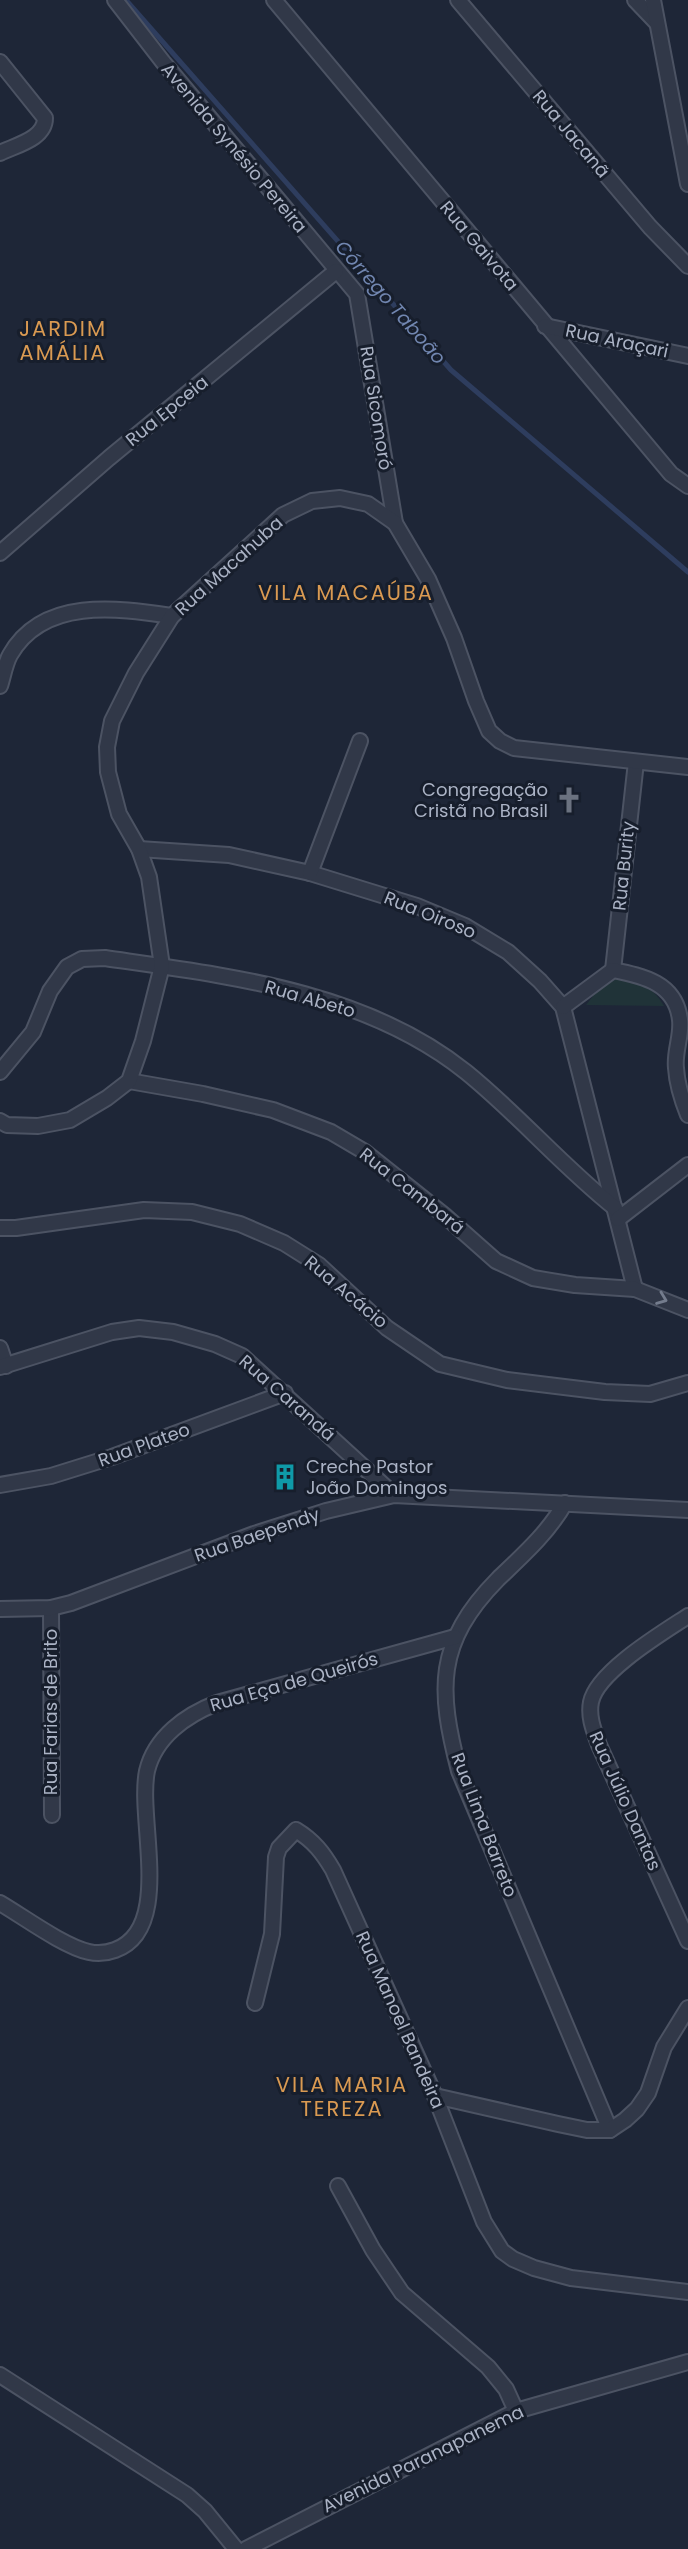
<svg xmlns="http://www.w3.org/2000/svg" width="688" height="2549" font-family="Poppins,sans-serif">
	<rect width="100%" height="100%" fill="#1e2637"/>
	<path fill="#203338" d="M613,977C635,982 653,985 664,1006L586,1005L603,983Z"/>
	<g fill="none" stroke-linecap="round" stroke-linejoin="round">
		<polyline stroke="#2e3d5e" stroke-width="5" points="126,0 451,370 688,572"/>
		<g stroke="#4c5363" stroke-width="18">
			<g id="minor">
				<polyline points="115,0 163,62 357,294 395,523"/>
				<polyline points="274,0 671,474 688,486"/>
				<polyline points="458,0 650,227 688,266"/>
				<polyline points="635,0 656,22"/>
				<polyline points="653,0 688,184"/>
				<path d="M0,62L45,118C45,139 16,145 0,153"/>
				<polyline points="545,326 688,356"/>
				<polyline points="0,553 109,458 336,271"/>
				<path d="M0,686C3,677 5,664 10,655C43,597 117,608 172,616"/>
				<polyline points="139,849 229,855 310,873 417,906 465,926 508,952 540,981 563,1007 635,1289"/>
				<polyline points="310,873 360,741"/>
				<polyline points="613,970 636,762"/>
				<path d="M563,1007L613,970C643,976 676,983 680,1020C682,1036 674,1052 676,1068C677,1084 682,1100 688,1115"/>
				<path d="M0,1072L33,1032L50,991L67,967L82,959L105,958C229,976 365,991 466,1072C518,1114 562,1166 615,1208"/>
				<polyline points="129,1081 203,1094 273,1110 331,1132 365,1152 444,1215 496,1261 533,1278 575,1285 635,1289 688,1310"/>
				<polyline points="0,1121 7,1125 38,1126 70,1120 107,1098 129,1081 143,1041 162,966 149,877 139,849 119,814 108,772 107,747 112,721 136,673 172,616 283,515 312,501 340,498 368,504 395,523 428,579 454,638 476,701 489,731 500,741 514,748 688,767"/>
				<polyline points="618,1219 688,1165"/>
				<polyline points="0,1228 16,1228 144,1210 192,1212 240,1224 284,1243 319,1265 387,1328 440,1364 507,1380 605,1392 650,1394 688,1383"/>
				<polyline points="0,1348 6,1366"/>
				<polyline points="0,1367 112,1332 139,1328 173,1332 215,1344 242,1356 394,1495"/>
				<polyline points="0,1485 51,1476 112,1457 285,1393"/>
				<path d="M565,1503C548,1533 523,1555 498,1579C435,1643 438,1690 459,1771L610,2130"/>
				<polyline points="51,1608 52,1815"/>
				<polyline points="0,1609 51,1608 71,1603 254,1534 326,1511 394,1495 688,1510"/>
				<path d="M688,1616C662,1633 597,1672 591,1702C588,1717 594,1731 599,1745L688,1941"/>
				<path d="M0,1903C24,1917 63,1946 89,1952C98,1954 107,1953 115,1950C174,1929 137,1819 147,1771C155,1737 186,1715 217,1703L455,1637"/>
				<path d="M255,2003L272,1934L276,1857L279,1848L296,1830C314,1841 323,1853 333,1870L435,2096L484,2222L502,2251L513,2259L534,2268L571,2278L688,2292"/>
				<polyline points="435,2096 558,2124 587,2130 610,2130 625,2120 637,2109 648,2093 664,2047 688,2008"/>
				<polyline points="338,2186 373,2250 402,2293 488,2367 506,2389 516,2411"/>
				<polyline points="0,2375 187,2495 205,2511 236,2549"/>
				<polyline points="246,2549 516,2411 688,2362"/>
			</g>
		</g>
		<use href="#minor" stroke="#313848" stroke-width="14"/>
	</g>
	<defs><path id="oneway-chevron" d="M-2-3.5L2.5 0L-2 3.5" fill="none" stroke-width="1.6" stroke-linecap="round" stroke-linejoin="round" transform="scale(1.75)"/></defs>
	<use stroke="#747c8d" href="#oneway-chevron" transform="translate(662 1299) rotate(21)"/>
	<defs>
		<g id="church-bare" transform="scale(2.1)"><path d="M-1.2-6h2.4v3.5h3.3v2.4h-3.3V6h-2.4V-.1h-3.3v-2.4h3.3Z" fill="#6b7280" stroke="#171e2c" stroke-width="2.5" paint-order="stroke"/></g>
		<g id="building-bare" transform="scale(2.1)"><path d="M-4-6H4V6H1V3H-1V6H-4ZM-2.5-4.3h1.7v1.8h-1.7ZM.8-4.3h1.7v1.8H.8ZM-2.5-1h1.7V.8h-1.7ZM.8-1h1.7V.8H.8Z" fill="#0f9aa8" stroke="#171e2c" stroke-width="2.5" paint-order="stroke"/></g>
	</defs>
	<g fill-rule="evenodd">
		<use href="#church-bare" x="569" y="800"/>
		<use href="#building-bare" x="285" y="1477"/>
	</g>
	<g text-anchor="middle" stroke-width="6" stroke-linejoin="round" paint-order="stroke">
		<g font-size="18" fill="#abb3c5" stroke="#171e2c">
			<text transform="translate(571 134) rotate(50)" y="6">Rua Jacanã</text>
			<text transform="translate(234 148) rotate(50)" y="6">Avenida Synésio Pereira</text>
			<text transform="translate(479 246) rotate(50)" y="6">Rua Gaivota</text>
			<text transform="translate(617 341) rotate(12)" y="6">Rua Araçari</text>
			<text transform="translate(376 408) rotate(81)" y="6">Rua Sicomoró</text>
			<text transform="translate(167 411) rotate(-39)" y="6">Rua Epceia</text>
			<text transform="translate(229 566) rotate(-42)" y="6">Rua Macahuba</text>
			<text transform="translate(624 866) rotate(-84)" y="6">Rua Burity</text>
			<text transform="translate(430 915) rotate(22)" y="6">Rua Oiroso</text>
			<text transform="translate(310 999) rotate(16)" y="6">Rua Abeto</text>
			<text transform="translate(412 1191) rotate(38)" y="6">Rua Cambará</text>
			<text transform="translate(346 1292) rotate(40)" y="6">Rua Acácio</text>
			<text transform="translate(287 1398) rotate(41)" y="6">Rua Carandá</text>
			<text transform="translate(144 1445) rotate(-20)" y="6">Rua Plateo</text>
			<text transform="translate(257 1535) rotate(-19)" y="6">Rua Baependy</text>
			<text transform="translate(294 1682) rotate(-16)" y="6">Rua Eça de Queirós</text>
			<text transform="translate(51 1712) rotate(-90)" y="6">Rua Farias de Brito</text>
			<text transform="translate(625 1801) rotate(66)" y="6">Rua Júlio Dantas</text>
			<text transform="translate(484 1825) rotate(69)" y="6">Rua Lima Barreto</text>
			<text transform="translate(400 2020) rotate(66)" y="6">Rua Manoel Bandeira</text>
			<text transform="translate(423 2459) rotate(-26)" y="6">Avenida Paranapanema</text>
		</g>
		<g font-size="18" fill="#abb3c5" stroke="#171e2c" text-anchor="end">
			<text x="548" y="796">Congregação<tspan x="548" dy="21">Cristã no Brasil</tspan></text>
			<text x="306" y="1473" text-anchor="start">Creche Pastor<tspan x="306" dy="21">João Domingos</tspan></text>
		</g>
		<g font-size="19" font-style="italic" fill="#7186b0" stroke="#171e2c">
			<text transform="translate(391 302) rotate(49)" y="7">Córrego Taboão</text>
		</g>
		<g font-size="21" letter-spacing="2" fill="#da9a52" stroke="#171e2c">
			<text x="63" y="336">JARDIM<tspan x="63" dy="24">AMÁLIA</tspan></text>
			<text x="346" y="600">VILA MACAÚBA</text>
			<text x="342" y="2092">VILA MARIA<tspan x="342" dy="24">TEREZA</tspan></text>
		</g>
	</g>
</svg>
